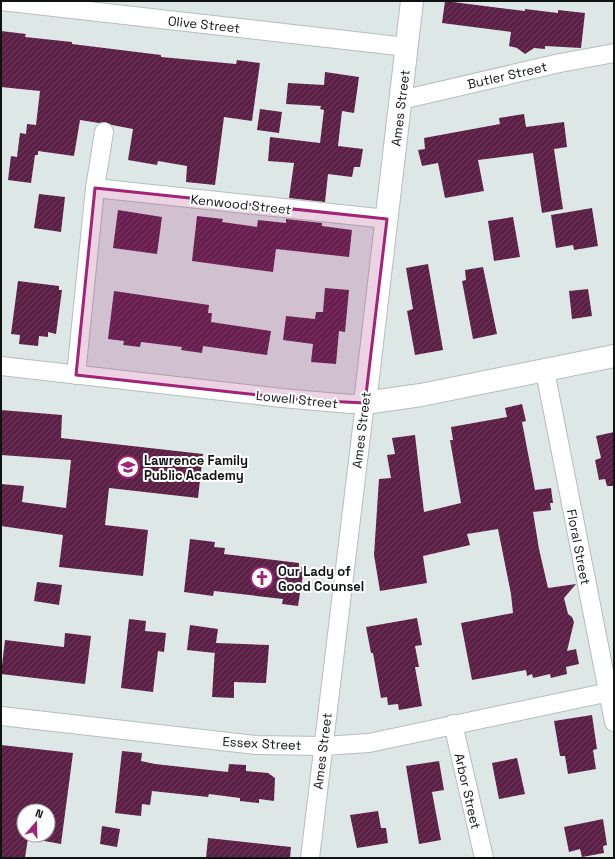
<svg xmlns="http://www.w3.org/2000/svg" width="615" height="859" font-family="'Space Grotesk',sans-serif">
	<defs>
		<pattern id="building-hatch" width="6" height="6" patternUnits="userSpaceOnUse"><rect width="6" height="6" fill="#5c2046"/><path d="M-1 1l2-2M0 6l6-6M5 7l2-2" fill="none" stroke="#6e3e5d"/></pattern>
	</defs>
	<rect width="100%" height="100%" fill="#dde8e6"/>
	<g fill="url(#building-hatch)" fill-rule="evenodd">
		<polygon points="445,1 525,11 525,9 558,13 558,10 585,13 581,48 545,46 545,49 534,48 525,54 517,48 509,46 511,32 442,23"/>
		<polygon points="1,31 26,34 25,37 72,42 72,44 161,55 161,57 236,64 237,60 260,63 252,121 224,117 215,185 186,182 187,166 158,161 157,165 128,160 133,129 112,125 105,122 99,123 80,120 74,156 38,151 38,155 35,155 31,183 8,180 11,156 17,157 20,133 26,134 27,124 36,125 40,91 1,87"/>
		<polygon points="325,72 359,77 354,113 342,111 338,146 363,149 360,167 354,167 352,177 328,174 325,202 289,198 294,163 268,161 270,137 320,143 324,110 320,109 321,106 286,104 288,83 324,85"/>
		<polygon points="260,109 282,112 279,133 257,130"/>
		<polygon points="524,114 526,127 564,122 567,147 554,149 563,209 542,213 533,153 478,160 484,191 445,198 438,163 422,166 418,150 425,149 424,138 500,124 499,118"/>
		<polygon points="39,194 65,197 61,232 34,228"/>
		<polygon points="592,208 598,246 574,250 573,245 556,248 551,215"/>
		<polygon points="118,210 162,217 157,254 113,248"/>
		<polygon points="197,216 223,219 222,222 257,227 258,220 286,223 286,219 322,223 322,226 352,230 349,257 276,249 273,272 192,261"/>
		<polygon points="513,217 520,257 494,261 488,221"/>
		<polygon points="428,264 443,350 415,355 407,311 413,309 406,268"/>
		<polygon points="483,267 497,334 473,339 462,281 466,280 465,270"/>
		<polygon points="18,281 59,286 59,290 62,290 56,334 48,332 48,337 39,336 38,346 19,344 20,335 11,334"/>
		<polygon points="325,288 349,290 345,332 339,331 336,364 311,362 313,344 283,340 286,316 315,319 316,312 323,312"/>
		<polygon points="588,289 592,316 572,319 569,291"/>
		<polygon points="114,291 209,305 208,313 212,313 211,322 271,331 267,355 203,346 202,353 181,350 182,347 141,342 140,347 123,345 124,341 108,339"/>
		<polygon points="522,404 526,421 522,422 535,490 551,488 553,503 550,503 551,510 533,512 539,549 548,588 576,584 564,598 568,614 572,617 574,622 567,651 576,649 579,664 566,667 567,674 551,678 550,674 533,678 532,674 527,676 526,670 472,680 461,623 513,613 511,594 498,529 467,534 470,545 423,556 427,583 380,591 374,555 379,479 391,478 387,455 395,454 392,438 415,435 424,512 461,503 450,440 453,440 451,427 507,417 505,408"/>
		<polygon points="1,410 62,415 61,438 203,454 198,498 109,488 105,525 148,530 143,576 59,567 63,535 1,526 1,484 24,486 22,502 66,508 71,460 1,455"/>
		<polygon points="614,432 614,486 607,486 605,479 599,480 595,460 601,458 596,436"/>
		<polygon points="190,539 215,542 214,547 225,548 224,554 299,563 299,567 304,568 298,606 282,604 283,599 214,591 213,596 184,592"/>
		<polygon points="37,582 62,585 59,605 34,601"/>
		<polygon points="417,618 422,645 415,646 419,667 415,667 422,706 399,710 398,704 388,705 387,697 381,698 373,653 371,653 366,627"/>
		<polygon points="129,619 146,621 145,631 166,633 164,652 158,651 153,692 121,688"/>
		<polygon points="190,625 218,629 216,643 269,645 266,683 234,682 234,698 212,697 215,648 215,653 187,650"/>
		<polygon points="65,633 91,636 85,684 1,674 5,640 64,647"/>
		<polygon points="592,715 597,749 593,750 596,769 568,774 565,756 560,756 554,721"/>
		<path d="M1,745L73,753L61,844L28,838L25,858H1ZM24,811H48V835H24Z"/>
		<polygon points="122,751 142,753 141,761 155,764 228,772 229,764 246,765 246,771 268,773 275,778 274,801 259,799 259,803 240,801 240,798 209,794 208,797 152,791 150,805 142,804 141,816 115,813"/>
		<polygon points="517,758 525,794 499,799 492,763"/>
		<polygon points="439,761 444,790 432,792 441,840 419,844 406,766"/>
		<polygon points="378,811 381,828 386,828 388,843 357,848 350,815"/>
		<polygon points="603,819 607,845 603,846 604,853 582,857 580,849 569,852 564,827"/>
		<polygon points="102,826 120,829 117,847 100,844"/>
		<polygon points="208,838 291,847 290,858 206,858"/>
	</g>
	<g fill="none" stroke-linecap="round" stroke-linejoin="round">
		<g stroke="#b4bebd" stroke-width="20">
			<g id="street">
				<polyline points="1,1 407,47"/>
				<polyline points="401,100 560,63 614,53"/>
				<polyline points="95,188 104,132"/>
				<polyline points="1,366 282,398 350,404 365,403 310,858"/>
				<polyline points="545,371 614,722"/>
				<polyline points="76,375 95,188 387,219"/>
				<polyline points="1,716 256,745 323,746 369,743 614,691"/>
				<polyline points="453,724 484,858"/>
			</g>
		</g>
		<g stroke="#b4bebd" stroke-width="24">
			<polyline id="secondary" points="412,1 365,403 421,395 614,356"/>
		</g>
		<use href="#street" stroke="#fff" stroke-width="18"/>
		<use href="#secondary" stroke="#fff" stroke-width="22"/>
	</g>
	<path fill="#a12478" fill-opacity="0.2" stroke="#a12478" stroke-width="3" stroke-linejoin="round" d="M95,188L387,219L365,403L304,400L76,375Z"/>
	<defs>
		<g id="school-ring" transform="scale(1.15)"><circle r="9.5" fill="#fff" stroke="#a12478" stroke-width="1.5"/><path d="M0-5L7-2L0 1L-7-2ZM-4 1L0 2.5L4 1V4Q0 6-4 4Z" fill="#a12478"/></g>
		<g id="church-ring" transform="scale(1.15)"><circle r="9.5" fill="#fff" stroke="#a12478" stroke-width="1.5"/><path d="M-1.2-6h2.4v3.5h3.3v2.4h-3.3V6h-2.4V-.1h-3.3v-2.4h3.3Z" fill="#a12478"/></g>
	</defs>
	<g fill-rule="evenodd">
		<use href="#school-ring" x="128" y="467"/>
		<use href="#church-ring" x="262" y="578"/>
	</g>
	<g text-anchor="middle" stroke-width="4" stroke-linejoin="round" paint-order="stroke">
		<g font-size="13" fill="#0f1312" stroke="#fff">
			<text transform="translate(204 24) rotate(6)" y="5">Olive Street</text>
			<text transform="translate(507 75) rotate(-13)" y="5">Butler Street</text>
			<text transform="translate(400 108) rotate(-83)" y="5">Ames Street</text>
			<text transform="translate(241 204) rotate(6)" y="5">Kenwood Street</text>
			<text transform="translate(297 399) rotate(6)" y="5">Lowell Street</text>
			<text transform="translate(361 430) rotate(-83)" y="5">Ames Street</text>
			<text transform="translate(579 547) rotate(79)" y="5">Floral Street</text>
			<text transform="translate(262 743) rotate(3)" y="5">Essex Street</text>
			<text transform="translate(322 751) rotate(-83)" y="5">Ames Street</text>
			<text transform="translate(468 791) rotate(77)" y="5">Arbor Street</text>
		</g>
		<g font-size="13" font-weight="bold" fill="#0f1312" stroke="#fff" text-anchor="start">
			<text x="144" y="465">Lawrence Family<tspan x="144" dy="15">Public Academy</tspan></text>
			<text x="278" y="576">Our Lady of<tspan x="278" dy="15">Good Counsel</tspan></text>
		</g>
	</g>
	<rect width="615" height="859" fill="none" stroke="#0f1312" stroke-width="4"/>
	<g transform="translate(36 823) rotate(20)"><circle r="19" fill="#ffffff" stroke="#9fa1a0"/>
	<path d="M0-3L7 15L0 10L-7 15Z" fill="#a12478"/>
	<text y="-6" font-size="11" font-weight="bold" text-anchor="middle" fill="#0f1312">N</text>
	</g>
</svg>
